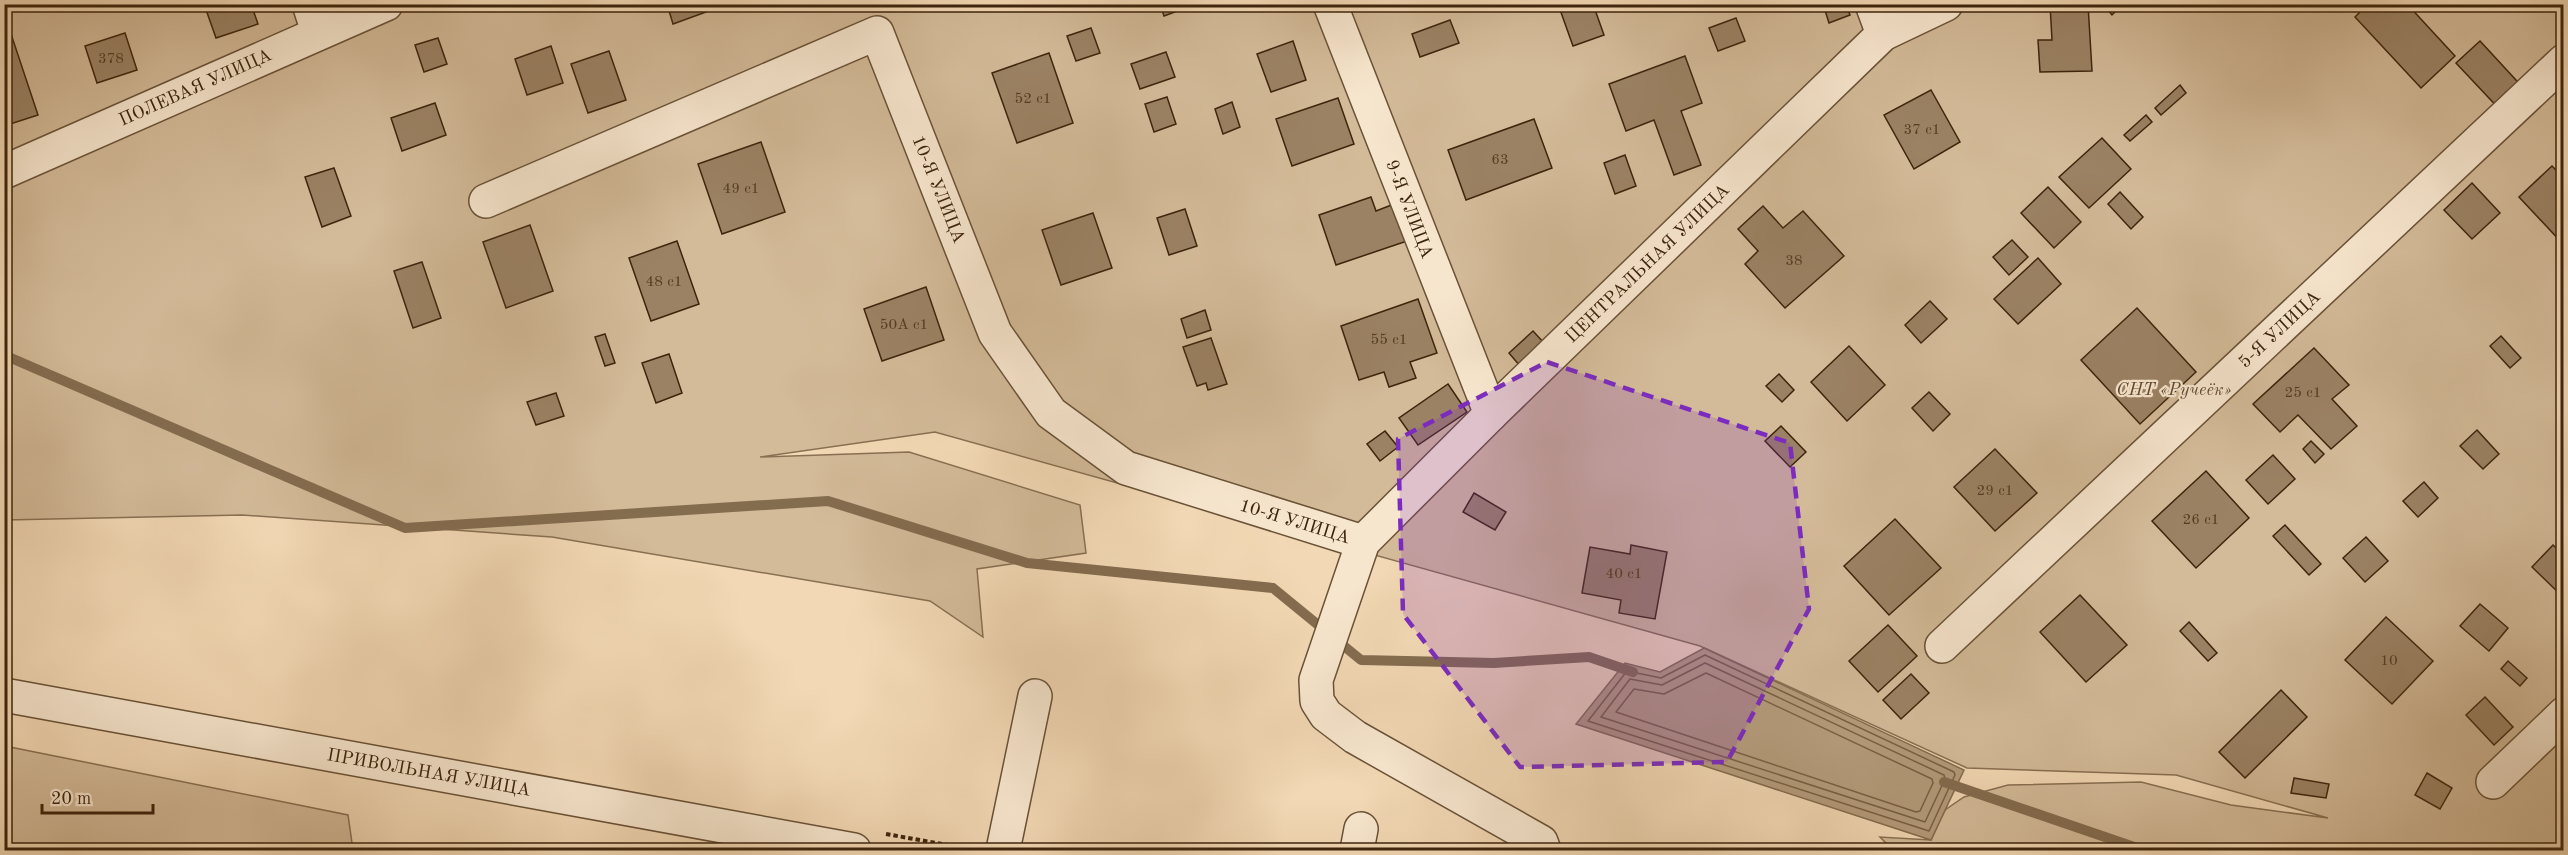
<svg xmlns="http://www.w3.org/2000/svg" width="2568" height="855" font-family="'Old Standard TT',serif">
	<rect width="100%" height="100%" fill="#f2d8b4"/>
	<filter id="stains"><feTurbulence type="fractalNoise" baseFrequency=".00333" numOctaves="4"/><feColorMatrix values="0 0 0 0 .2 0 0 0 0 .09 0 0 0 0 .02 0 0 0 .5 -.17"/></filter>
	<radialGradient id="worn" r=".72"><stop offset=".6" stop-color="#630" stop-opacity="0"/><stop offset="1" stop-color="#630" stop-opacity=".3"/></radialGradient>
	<g fill="#d3ba98" stroke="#887052" stroke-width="1.5">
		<polygon points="4,5 2563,5 2563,850 2017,850 1888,845 1880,837 1931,840 1945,810 1964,797 2008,785 2141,782 2231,805 2328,818 2176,775 1967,768 1700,646 935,432 760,457 909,452 1080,505 1086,553 977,569 983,637 930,601 552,537 242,515 5,520"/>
		<polygon points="5,746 348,815 353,850 5,850"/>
	</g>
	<polygon fill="#b49b7b" stroke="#846c4f" stroke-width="1.5" points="1704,648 1964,770 1931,840 1576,724 1625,663 1660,672"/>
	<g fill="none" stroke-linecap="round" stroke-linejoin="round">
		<g stroke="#786044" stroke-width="1.5">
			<polygon points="1705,655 1954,772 1955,775 1929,831 1588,721 1627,671 1661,678"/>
			<polygon points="1705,663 1944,775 1945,779 1925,822 1601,717 1630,679 1662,685"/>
			<polygon points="1706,673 1932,779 1933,783 1920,811 1916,812 1616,712 1634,689 1664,694"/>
		</g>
		<g stroke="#846c4f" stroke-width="10">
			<polyline points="4,355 405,528 828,501 1027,563 1273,588 1361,660 1494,663 1589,657 1633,672"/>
			<polyline points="1944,782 2143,850"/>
		</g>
	</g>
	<g fill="#9b8264" stroke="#3d250d" stroke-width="1.5">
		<polygon points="204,4 251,4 258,24 216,38"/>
		<polygon points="667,4 728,4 673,24"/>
		<polygon points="1160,4 1182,4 1183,9 1164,16"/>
		<polygon points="1558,4 1593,4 1604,35 1573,46"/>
		<polygon points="1823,4 1846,4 1850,15 1829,23"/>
		<polygon points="2050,4 2088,4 2092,71 2040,72 2038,40 2052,40"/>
		<polygon points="2103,4 2123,4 2112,15"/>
		<polygon points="2368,4 2407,4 2455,56 2421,88 2355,17"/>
		<polygon points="1736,18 1745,41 1718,51 1709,28"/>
		<polygon points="1450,20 1459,43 1420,57 1412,34"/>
		<polygon points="1091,28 1100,53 1076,61 1067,36"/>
		<polygon points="10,31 38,115 4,126 4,33"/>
		<polygon points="125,33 137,70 97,83 85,46"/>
		<polygon points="438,38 447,64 424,72 415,45"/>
		<polygon points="1293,41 1306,80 1271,92 1257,54"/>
		<polygon points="2480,41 2527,92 2503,113 2456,63"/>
		<polygon points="551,46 563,83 527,95 515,59"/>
		<polygon points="609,51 626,100 588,113 571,64"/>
		<polygon points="1166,52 1175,77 1140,89 1131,64"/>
		<polygon points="1049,53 1073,123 1017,143 992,73"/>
		<polygon points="1685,56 1702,103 1681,111 1701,165 1674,175 1654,120 1626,131 1609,84"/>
		<polygon points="2180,85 2186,93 2161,115 2155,108"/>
		<polygon points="1931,90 1960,142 1914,169 1884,115"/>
		<polygon points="1167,97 1176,124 1154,132 1145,104"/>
		<polygon points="1338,98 1354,144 1292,166 1276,119"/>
		<polygon points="1232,102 1240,127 1223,134 1215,109"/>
		<polygon points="435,103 446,135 402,151 391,118"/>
		<polygon points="2146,115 2152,122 2130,141 2124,135"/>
		<polygon points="1534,119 1552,168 1466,200 1448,150"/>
		<polygon points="2102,138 2131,169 2089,208 2059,177"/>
		<polygon points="761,142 785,212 722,234 698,164"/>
		<polygon points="1625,155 1636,186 1615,194 1604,163"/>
		<polygon points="2552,166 2564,178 2564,245 2519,197"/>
		<polygon points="334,168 351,216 322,227 305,177"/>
		<polygon points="2472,183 2500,213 2472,239 2444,210"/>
		<polygon points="2048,187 2081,222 2054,248 2021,213"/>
		<polygon points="2120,192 2143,217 2131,229 2108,204"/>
		<polygon points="1371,197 1376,211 1394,204 1407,241 1336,265 1319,215"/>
		<polygon points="1763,206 1783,228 1803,211 1844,256 1785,308 1745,264 1758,251 1738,229"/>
		<polygon points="1185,209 1197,246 1169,255 1157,218"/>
		<polygon points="1093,213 1112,268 1061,285 1042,230"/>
		<polygon points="530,225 553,291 506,308 483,242"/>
		<polygon points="2012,240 2028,257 2009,275 1993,257"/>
		<polygon points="677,241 699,304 651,321 629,258"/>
		<polygon points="2038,258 2061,284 2018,324 1994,299"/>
		<polygon points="422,262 441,318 413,328 394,271"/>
		<polygon points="926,287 944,340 882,361 864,309"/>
		<polygon points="1418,299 1437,353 1410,362 1416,378 1389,387 1384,372 1359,380 1341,326"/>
		<polygon points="1930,301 1947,319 1921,343 1905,325"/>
		<polygon points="2137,308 2196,372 2140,424 2081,360"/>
		<polygon points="1205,310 1211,330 1187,338 1181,319"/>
		<polygon points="1533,331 1544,343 1520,366 1509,353"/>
		<polygon points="605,334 615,363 605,366 595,337"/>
		<polygon points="2501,336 2521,358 2510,368 2490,346"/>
		<polygon points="1211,338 1227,384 1208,390 1206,383 1197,386 1183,347"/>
		<polygon points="1849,346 1885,385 1847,421 1811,382"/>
		<polygon points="2314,348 2349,385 2332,399 2357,426 2331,449 2298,415 2280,432 2253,404"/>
		<polygon points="669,354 682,393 656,403 642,363"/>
		<polygon points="1779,374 1794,390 1782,402 1766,386"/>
		<polygon points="1448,384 1467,412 1418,445 1399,418"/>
		<polygon points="1929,392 1950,414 1933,431 1912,408"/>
		<polygon points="556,393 564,416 536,425 527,402"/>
		<polygon points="1781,426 1806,452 1790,467 1765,441"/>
		<polygon points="2477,430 2499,454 2483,469 2460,446"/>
		<polygon points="1385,431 1398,447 1380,461 1367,444"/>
		<polygon points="2311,441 2324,454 2315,463 2303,449"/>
		<polygon points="1995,449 2037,493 1995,531 1954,487"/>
		<polygon points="2273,455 2295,479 2268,504 2246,480"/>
		<polygon points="2206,471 2249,518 2196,568 2152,521"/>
		<polygon points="2424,482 2438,498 2418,517 2403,501"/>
		<polygon points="1474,493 1506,512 1495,530 1463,512"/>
		<polygon points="1895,519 1941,568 1889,615 1844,566"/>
		<polygon points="2285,525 2321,564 2309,575 2273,536"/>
		<polygon points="2366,537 2388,561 2365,582 2343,558"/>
		<polygon points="1631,545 1667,552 1655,619 1619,613 1621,600 1582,593 1590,547 1630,554"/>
		<polygon points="2553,545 2564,555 2564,598 2532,567"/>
		<polygon points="2080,595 2127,645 2086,682 2040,632"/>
		<polygon points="2480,604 2508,628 2489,651 2460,626"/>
		<polygon points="2386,617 2433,661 2392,704 2345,660"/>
		<polygon points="2189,622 2217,653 2208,661 2180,631"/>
		<polygon points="1888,625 1917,656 1878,692 1849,661"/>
		<polygon points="2508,661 2527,678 2520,686 2501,669"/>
		<polygon points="1911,674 1929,693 1901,719 1883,700"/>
		<polygon points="2281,690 2307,717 2245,778 2219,752"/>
		<polygon points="2485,697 2513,727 2494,745 2466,715"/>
		<polygon points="2427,773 2452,788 2440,809 2415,795"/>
		<polygon points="2294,778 2329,784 2326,798 2291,793"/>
	</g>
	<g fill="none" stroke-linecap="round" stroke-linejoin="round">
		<g stroke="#6a5237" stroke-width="36">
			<g id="minor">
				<polyline points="309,4 318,32"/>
				<polyline points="1330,4 1491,414"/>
				<polyline points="1872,4 1883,34"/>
				<polyline points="4,172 386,4"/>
				<polyline points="486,201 877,33 995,333 1051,413 1126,468 1363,542"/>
				<polyline points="1942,646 2564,61"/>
				<polyline points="4,695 854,850"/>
				<polyline points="2493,782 2564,714"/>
				<polyline points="1003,850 1035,696"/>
				<polyline points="1357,850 1361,829"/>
				<polyline points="1544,850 1541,842 1355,737 1326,715 1317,701 1316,680 1363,542 1491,414 1883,34 1946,4"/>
			</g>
		</g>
		<polyline stroke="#3d250d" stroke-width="4" stroke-dasharray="4.5 3" stroke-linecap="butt" points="886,834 970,849"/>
		<use href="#minor" stroke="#f7e6ce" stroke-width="33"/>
	</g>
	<path fill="#7b2cbf" fill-opacity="0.2" stroke="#7b2cbf" stroke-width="4.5" stroke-dasharray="12 8" stroke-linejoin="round" d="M1547,362L1790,443L1809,609L1727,762L1520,767L1403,614L1398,439Z"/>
	<g text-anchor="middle" stroke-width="4.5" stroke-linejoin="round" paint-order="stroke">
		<g font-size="15" fill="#543c23">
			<text x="111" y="63">378</text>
			<text x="1033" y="103">52 с1</text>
			<text x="1922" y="134">37 с1</text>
			<text x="1500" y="164">63</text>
			<text x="741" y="193">49 с1</text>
			<text x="1794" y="265">38</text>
			<text x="664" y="286">48 с1</text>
			<text x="904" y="329">50А с1</text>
			<text x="1389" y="344">55 с1</text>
			<text x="2303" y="397">25 с1</text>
			<text x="1995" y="495">29 с1</text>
			<text x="2201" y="524">26 с1</text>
			<text x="1624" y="578">40 с1</text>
			<text x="2389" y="665">10</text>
		</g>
		<g font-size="18" fill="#3d250d" stroke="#f7e6ce">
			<text transform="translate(195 87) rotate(-24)" y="6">ПОЛЕВАЯ УЛИЦА</text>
			<text transform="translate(939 189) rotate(68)" y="6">10-Я УЛИЦА</text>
			<text transform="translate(1410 209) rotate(69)" y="6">9-Я УЛИЦА</text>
			<text transform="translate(1647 263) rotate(-44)" y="6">ЦЕНТРАЛЬНАЯ УЛИЦА</text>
			<text transform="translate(2279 329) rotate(-43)" y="6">5-Я УЛИЦА</text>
			<text transform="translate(1295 521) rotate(17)" y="6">10-Я УЛИЦА</text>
			<text transform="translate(429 772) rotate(10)" y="6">ПРИВОЛЬНАЯ УЛИЦА</text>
		</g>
		<g font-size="18" font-style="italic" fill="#624a30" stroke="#f7e6ce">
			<text x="2174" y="395">СНТ «Ручеёк»</text>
		</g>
	</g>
	<rect width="2568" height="855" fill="none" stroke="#f2d8b4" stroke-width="24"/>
	<rect x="6" y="6" width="2556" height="843" fill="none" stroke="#3d250d" stroke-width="3"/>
	<rect x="12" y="12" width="2544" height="831" fill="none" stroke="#3d250d" stroke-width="1.5"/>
	<path d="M42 804v9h111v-9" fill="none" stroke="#3d250d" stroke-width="3"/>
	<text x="51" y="804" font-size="18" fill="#3d250d" stroke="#f7e6ce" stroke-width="4.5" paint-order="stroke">20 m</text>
	<rect width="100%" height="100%" filter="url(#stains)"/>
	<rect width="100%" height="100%" fill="url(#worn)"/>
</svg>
